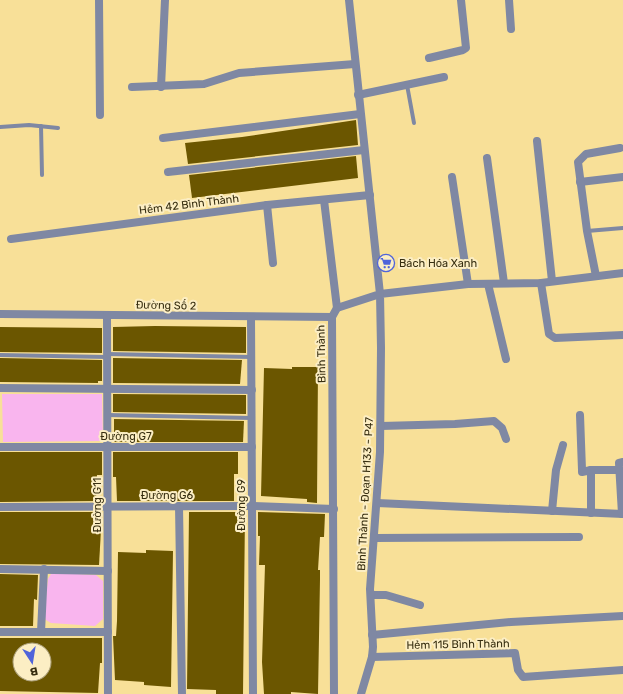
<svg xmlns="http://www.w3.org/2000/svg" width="623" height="694" font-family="Rubik,sans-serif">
	<rect width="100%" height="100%" fill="#f8e098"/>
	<g fill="#f9b5ee">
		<polygon points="2,394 102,394 103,441 3,442"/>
		<polygon points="58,573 96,575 103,581 103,619 95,626 51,623 46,620 44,615 48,579 51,574"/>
	</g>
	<g fill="#6b5600" fill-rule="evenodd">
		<polygon points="356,120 358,145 188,164 185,143 242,137"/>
		<polygon points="356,156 358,178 192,198 189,175"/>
		<polygon points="155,326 246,327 246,353 113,351 113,327"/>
		<polygon points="0,327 102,328 102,353 0,352"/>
		<polygon points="0,358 102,360 102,381 98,381 98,383 0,382"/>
		<polygon points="113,358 242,360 240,384 113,383"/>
		<polygon points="292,367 318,367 317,503 307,502 307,499 261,496 264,368 292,369"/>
		<polygon points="113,394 246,395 246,414 113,412"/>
		<polygon points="114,419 244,421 243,442 114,442"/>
		<polygon points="0,452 102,452 102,475 97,475 96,501 0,502"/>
		<polygon points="113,452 238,452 238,474 234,474 234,501 117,501 116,477 113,477"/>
		<polygon points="0,512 102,512 99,565 0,564"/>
		<polygon points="189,512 245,512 243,694 216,694 216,690 187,689"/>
		<polygon points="258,512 325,514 324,537 320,537 318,570 320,570 320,579 318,694 291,692 291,694 264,694 262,662 265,565 259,565 260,536 258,536"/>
		<polygon points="146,550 173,551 171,687 144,685 144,682 115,680 113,636 116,636 117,621 118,552 146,553"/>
		<polygon points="0,574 38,575 37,600 34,599 33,626 0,626"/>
		<path d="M0,638H102V663H100L98,693L0,691ZM20,650H44V674H20Z"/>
	</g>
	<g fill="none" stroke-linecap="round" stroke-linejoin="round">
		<g stroke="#7f88a3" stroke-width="4">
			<polyline points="407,85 414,123"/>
			<polyline points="41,126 42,175"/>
			<polyline points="0,127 29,125 58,128"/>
			<polyline points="587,231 623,228"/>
			<polyline points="107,354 251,357"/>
			<polyline points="0,355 107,357"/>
			<polyline points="107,415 252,418"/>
		</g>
		<g stroke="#7f88a3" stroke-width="8">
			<polyline points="99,0 100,115"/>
			<polyline points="509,0 511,29"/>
			<polyline points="429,58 463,50 466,48 461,0"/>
			<polyline points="132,87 204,84 239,73 355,64"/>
			<polyline points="161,87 165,0"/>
			<polyline points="358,95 444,77"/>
			<polyline points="163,138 360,114"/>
			<polyline points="537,141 552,281"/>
			<polyline points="487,158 504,283"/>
			<polyline points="168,172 364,150"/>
			<polyline points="452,177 468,284"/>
			<polyline points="580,182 623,177"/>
			<polyline points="324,200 337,308"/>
			<polyline points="267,205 273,263"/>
			<polyline points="11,239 267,205 370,195"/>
			<polyline points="596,276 587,231 578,162 586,154 620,148"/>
			<polyline points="541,283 549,334 555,338 623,335"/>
			<polyline points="488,284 506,359"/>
			<polyline points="0,314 332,317"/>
			<polyline points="107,315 108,694"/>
			<polyline points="251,317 253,694"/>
			<polyline points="0,388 252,390"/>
			<polyline points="580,415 582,470 582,472 591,470 591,513"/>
			<polyline points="381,426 455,424 494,421 502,428 506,439"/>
			<polyline points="0,447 252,447"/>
			<polyline points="591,470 620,470"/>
			<polyline points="377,503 623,514"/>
			<polyline points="179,506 182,694"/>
			<polyline points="0,507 253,506 334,509"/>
			<polyline points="552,511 556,470 563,445"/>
			<polyline points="622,514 619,463 623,462"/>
			<polyline points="375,538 579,537"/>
			<polyline points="0,569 108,571"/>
			<polyline points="371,595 386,595 420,605"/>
			<polyline points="0,632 108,632"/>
			<polyline points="41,632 44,569"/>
			<polyline points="372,635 511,622 623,616"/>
			<polyline points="372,657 515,653 518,670 523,677 623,670"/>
			<polyline points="361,694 372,657 373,647 370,589 380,452 381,348 380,294 468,284 541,283 623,273"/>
		</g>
		<polyline stroke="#7f88a3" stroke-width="8" points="334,694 332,317 337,308 380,294 349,0"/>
	</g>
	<defs>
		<g id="supermarket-ring" transform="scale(0.9)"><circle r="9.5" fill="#fceec4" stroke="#5064da" stroke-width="1.5"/><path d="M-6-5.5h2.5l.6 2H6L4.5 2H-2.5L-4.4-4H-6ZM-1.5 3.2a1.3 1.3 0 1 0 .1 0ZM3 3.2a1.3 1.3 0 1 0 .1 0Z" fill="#5064da"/></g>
	</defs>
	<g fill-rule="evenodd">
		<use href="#supermarket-ring" x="386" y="263"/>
	</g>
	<g text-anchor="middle" stroke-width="4" stroke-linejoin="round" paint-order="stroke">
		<g font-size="11" fill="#372e10" stroke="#fceec4">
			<text transform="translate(189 204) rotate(-7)" y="4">Hẻm 42 Bình Thành</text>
			<text transform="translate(166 305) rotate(1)" y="4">Đường Số 2</text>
			<text transform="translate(321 354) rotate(-91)" y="4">Bình Thành</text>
			<text x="126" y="440">Đường G7</text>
			<text transform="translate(365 494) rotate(-87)" y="4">Bình Thành - Đoạn H133 - P47</text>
			<text x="167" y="499">Đường G6</text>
			<text transform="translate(97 505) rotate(-90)" y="4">Đường G11</text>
			<text transform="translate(241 505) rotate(-90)" y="4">Đường G9</text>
			<text transform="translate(458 644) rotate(-1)" y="4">Hẻm 115 Bình Thành</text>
		</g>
		<g font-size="11" fill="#372e10" stroke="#fceec4" text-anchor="start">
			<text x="399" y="267">Bách Hóa Xanh</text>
		</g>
	</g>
	<g transform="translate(32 662) rotate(168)"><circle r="19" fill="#fceec4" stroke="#ada17c"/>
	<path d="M0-3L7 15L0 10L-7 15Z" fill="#5064da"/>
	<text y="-6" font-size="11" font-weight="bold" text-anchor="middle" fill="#372e10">B</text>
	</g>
</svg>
